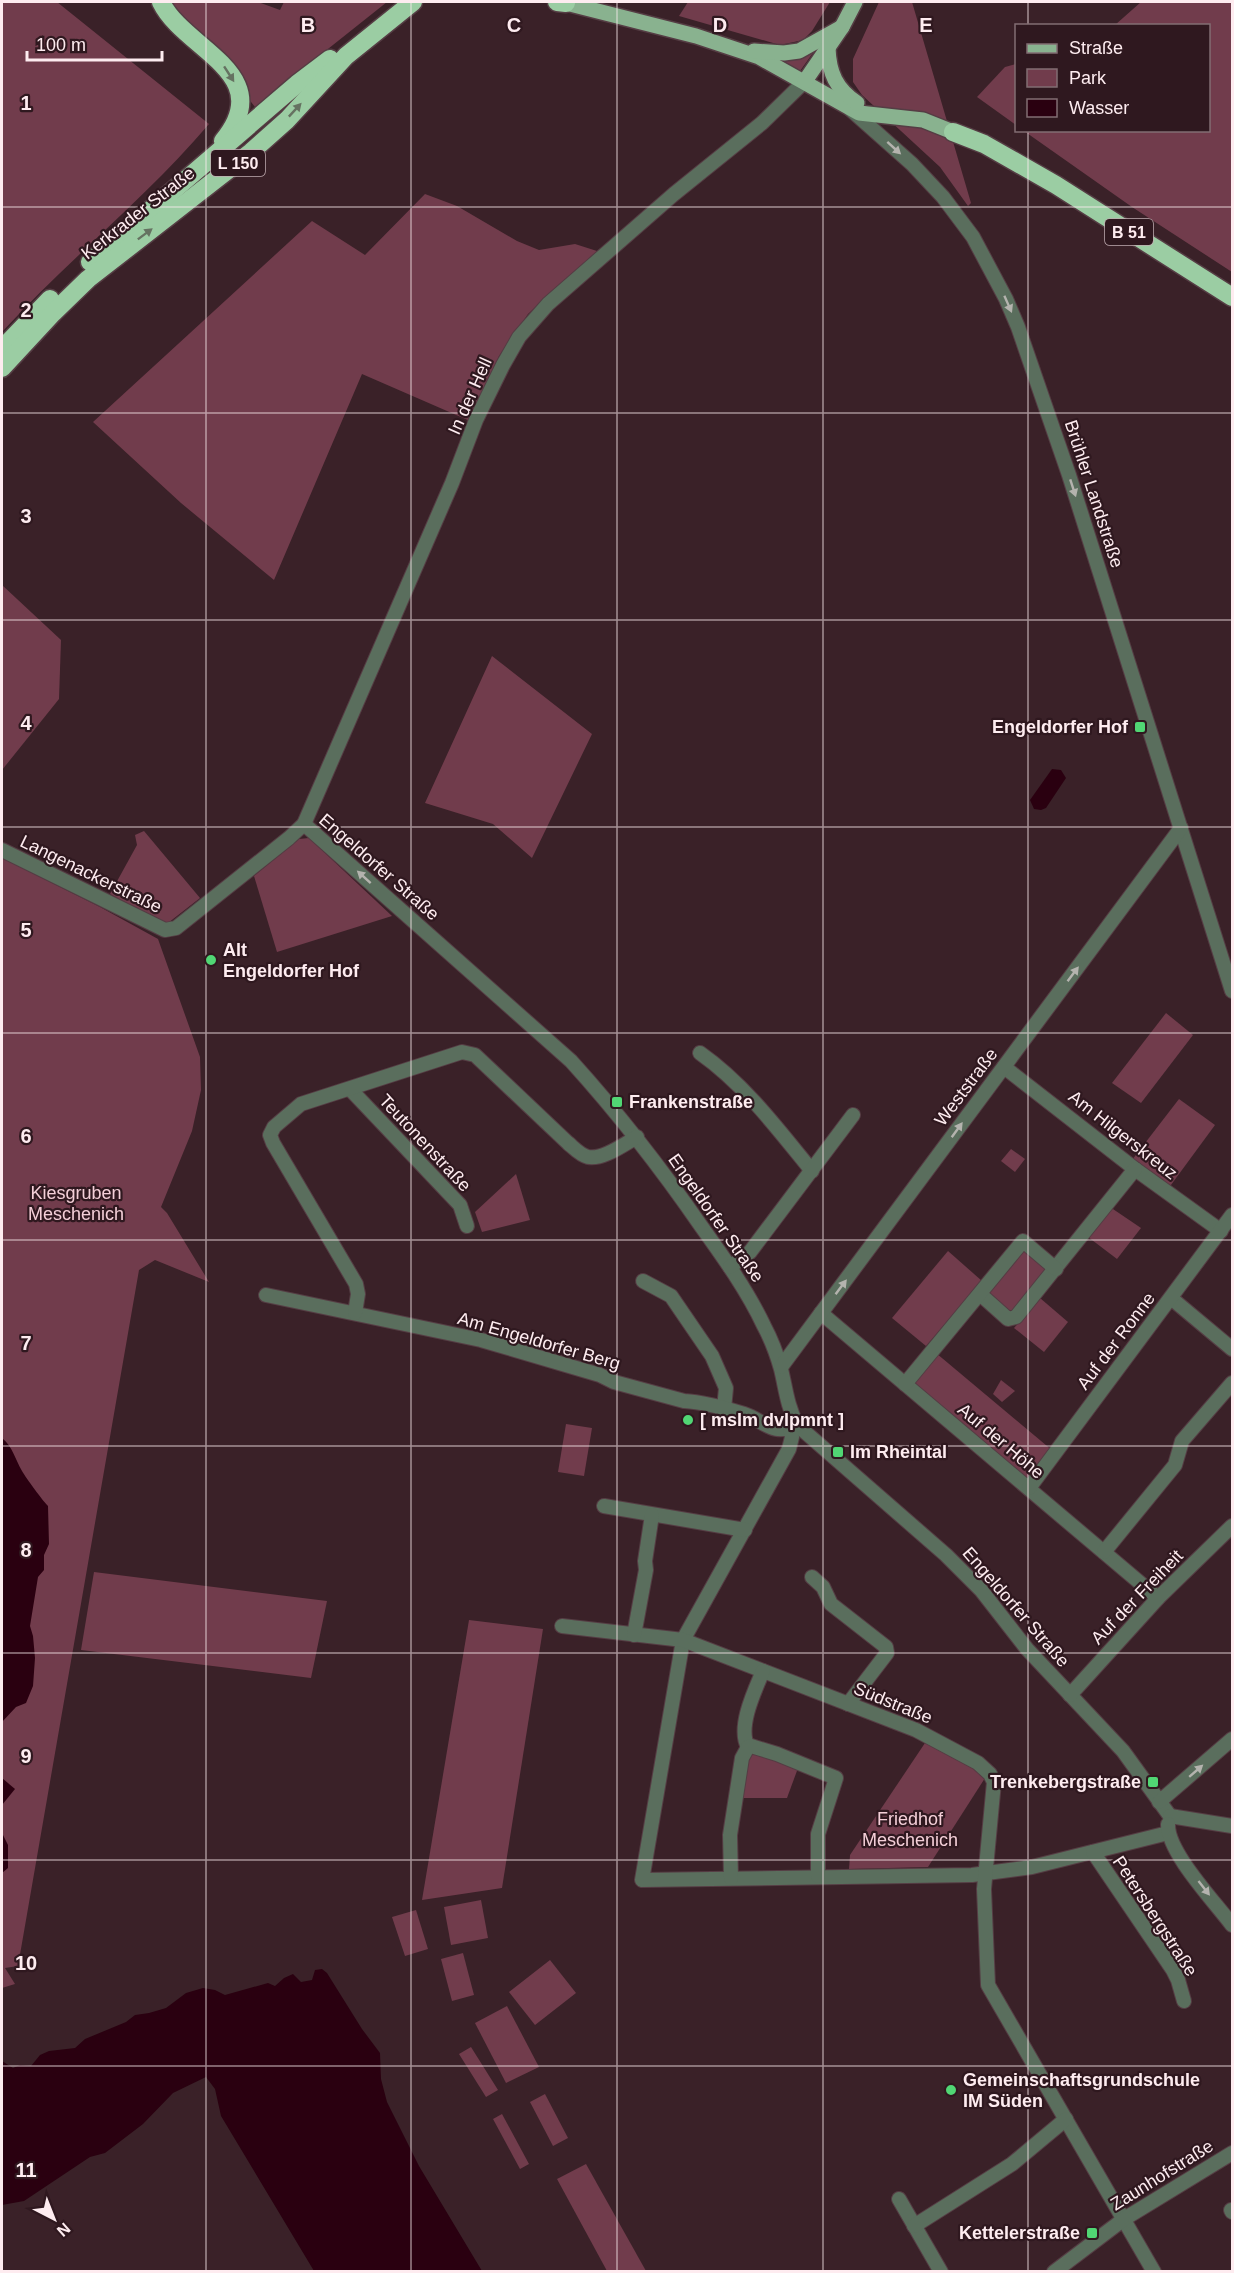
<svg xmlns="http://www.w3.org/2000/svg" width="1234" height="2273" font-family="Helvetica,sans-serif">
	<rect width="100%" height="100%" fill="#3a2128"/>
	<g fill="#713c4c">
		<path d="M2,2H57L209,124C145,199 68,260 2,332Z"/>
		<polygon points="170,2 258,2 280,10 284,2 387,2 255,107 248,98 227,57 177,14"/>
		<polygon points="688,2 830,2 812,31 803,40 780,45 679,16"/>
		<polygon points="879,2 912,2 971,203 968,206 940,167 862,95 853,82 853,59"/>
		<polygon points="1141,2 1232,2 1232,272 1132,207 1024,131 1208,130 1208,26 1115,25"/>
		<polygon points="815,50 800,71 774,57"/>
		<polygon points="1016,64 1016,125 977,97 1005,67"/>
		<polygon points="425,194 457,206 517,241 539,250 575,244 597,251 528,314 499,356 470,421 362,374 274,580 181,503 93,422 312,221 365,255"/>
		<polygon points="2,585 61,640 59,699 2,770"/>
		<polygon points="492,656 592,734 532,858 493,824 425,803"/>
		<polygon points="144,831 200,898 168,923 160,921 110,894 137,845 135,835"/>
		<polygon points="309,838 392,916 277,952 254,876 299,839"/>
		<polygon points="2,858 100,907 158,939 200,1057 201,1090 192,1131 161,1207 167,1213 209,1282 155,1260 139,1270 18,1966 5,1968 15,1984 2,1988"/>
		<polygon points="1166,1013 1193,1035 1141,1103 1112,1083"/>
		<polygon points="1179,1099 1215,1125 1168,1189 1132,1160"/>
		<polygon points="1011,1149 1025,1159 1015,1172 1001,1161"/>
		<polygon points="516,1174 530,1220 482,1232 475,1212"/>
		<polygon points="1110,1207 1141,1228 1117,1259 1088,1237"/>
		<polygon points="948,1251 982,1281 926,1346 892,1318"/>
		<polygon points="1023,1251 1028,1251 1047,1269 1014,1310 1008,1310 990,1295 989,1290"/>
		<polygon points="1040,1298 1068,1322 1044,1352 1014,1328"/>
		<polygon points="936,1353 1053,1451 1032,1477 1026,1479 915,1388 913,1380"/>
		<polygon points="1001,1380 1015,1391 1002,1402 993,1394"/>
		<polygon points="566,1424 592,1428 584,1476 558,1472"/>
		<polygon points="94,1572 327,1601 311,1678 81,1650"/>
		<polygon points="469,1620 543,1629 502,1888 422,1900"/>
		<polygon points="927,1740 966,1761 985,1778 928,1867 849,1869 850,1855"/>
		<polygon points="755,1753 798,1768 787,1798 742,1798 748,1758"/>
		<polygon points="481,1900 488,1938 451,1945 444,1907"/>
		<polygon points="416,1910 428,1949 405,1956 392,1917"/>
		<polygon points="463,1953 474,1995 452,2001 441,1959"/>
		<polygon points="550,1960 576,1993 535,2025 509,1992"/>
		<polygon points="507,2006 539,2067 506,2083 475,2023"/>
		<polygon points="471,2047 498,2090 486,2097 459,2054"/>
		<polygon points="545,2094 568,2138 553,2146 530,2102"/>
		<polygon points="502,2114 529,2164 520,2169 493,2119"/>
		<polygon points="586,2164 646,2271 607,2271 557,2179"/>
	</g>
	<g fill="#2a0010">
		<polygon points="1052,769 1061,770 1066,778 1046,808 1041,810 1034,809 1030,800"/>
		<path d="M2,1438C13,1447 15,1459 22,1471C26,1478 43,1501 48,1506L49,1544L44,1555V1570L38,1577L30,1626L33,1636L35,1658L33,1686L26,1703L16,1707L2,1722Z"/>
		<polygon points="2,1778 15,1789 2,1805"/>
		<polygon points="2,1833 8,1845 8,1868 2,1873"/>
		<polygon points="322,1969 327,1973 362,2029 380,2053 381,2079 387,2102 419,2166 482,2271 314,2271 221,2116 215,2089 206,2077 173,2093 143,2124 105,2153 90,2157 24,2201 2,2205 2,2061 13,2068 20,2065 31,2066 40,2055 49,2051 75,2048 85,2039 126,2022 135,2015 149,2013 166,2008 186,1993 203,1988 215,1990 225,1995 268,1983 275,1986 284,1978 293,1974 301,1982 312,1980 315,1970"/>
	</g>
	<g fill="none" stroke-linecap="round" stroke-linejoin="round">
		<g stroke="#553d44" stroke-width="16">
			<g id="minor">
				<polyline points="850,109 912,164 943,197 973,237 1006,299 1018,327 1069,475 1232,991"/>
				<path d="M304,824L571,1061C618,1113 661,1168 701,1226C724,1258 747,1290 764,1326C771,1339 777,1355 781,1369C786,1390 787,1405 797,1425L946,1555L981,1590L1027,1649L1123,1751L1170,1816"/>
				<polyline points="2,850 165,930 176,928 289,838 304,824 452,483 476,420 503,365 519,337 548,304 674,194 762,123 805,81"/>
				<path d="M700,1053C744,1084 778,1129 812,1171"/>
				<polyline points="1004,1067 1135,1169 1221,1231"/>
				<polyline points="350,1089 460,1205 467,1226"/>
				<polyline points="730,1267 750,1252 853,1115"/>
				<polyline points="643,1281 671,1296 712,1356 726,1388 724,1409"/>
				<polyline points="980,1294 1008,1319 1016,1317 1135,1169"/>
				<path d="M266,1295L481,1340L600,1375L614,1382L684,1401C704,1402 725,1408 744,1414C765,1421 772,1437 797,1425"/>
				<polyline points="1171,1298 1232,1349"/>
				<path d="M355,1313L358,1294L356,1284L273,1143L270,1135L274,1127L301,1104L462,1052L475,1055L568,1143C574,1148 580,1155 588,1157C603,1160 624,1144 637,1137"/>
				<polyline points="821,1313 1158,1598"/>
				<polyline points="781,1367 1181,828"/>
				<polyline points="905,1384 1023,1241 1056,1269"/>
				<polyline points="790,1428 792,1437 789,1449 683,1640 642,1880 972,1875 1032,1867 1168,1833"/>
				<polyline points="1029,1488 1232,1215"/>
				<polyline points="604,1506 745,1530"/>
				<polyline points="1104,1552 1175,1465 1182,1441 1232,1383"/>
				<polyline points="812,1577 823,1587 831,1604 886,1647 887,1653 848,1704"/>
				<polyline points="562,1626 683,1640 916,1730 978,1763 990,1774 994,1782 984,1889 988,1985 1154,2272"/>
				<polyline points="634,1635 646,1570 645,1561 652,1515"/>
				<polyline points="1070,1695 1158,1598 1232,1526"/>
				<path d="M748,1747C737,1727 755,1690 763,1671"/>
				<polyline points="1159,1802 1232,1739"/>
				<polyline points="1170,1816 1232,1826"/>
				<path d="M1168,1824C1167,1852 1215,1902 1232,1925"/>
				<polyline points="1093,1852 1173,1970 1178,1980 1184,2001"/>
				<polyline points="731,1878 730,1835 742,1758 748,1747 751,1746 777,1754 836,1778 818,1834 818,1876"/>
				<polyline points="899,2199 941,2272"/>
				<polyline points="1231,2210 1232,2212"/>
				<polyline points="914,2226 1012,2164 1066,2119"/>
				<polyline points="1054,2272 1124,2219 1232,2153"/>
			</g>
		</g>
		<g stroke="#553d44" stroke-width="18">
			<g id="major">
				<polyline points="566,3 696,36 759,57 859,113 923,120 953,132"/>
				<path d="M828,48C829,73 836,89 857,103"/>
				<polyline points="754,51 784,53 799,51 842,27"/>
				<polyline points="805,81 842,27 855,2"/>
			</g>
		</g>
		<g stroke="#553d44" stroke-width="21">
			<g id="highway">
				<path d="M161,2C184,50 279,73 223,141"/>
				<polyline points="557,2 566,3"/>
				<polyline points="953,132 984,144 1056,185 1232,297"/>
				<polyline points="90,262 297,84 330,59"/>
				<polyline points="2,349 50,299"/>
				<polyline points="2,368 53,313 88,279 251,152 287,120 346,56 413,2"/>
			</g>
		</g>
		<use href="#minor" stroke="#5a6e5d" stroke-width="14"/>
		<use href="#major" stroke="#89b28f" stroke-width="15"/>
		<use href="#highway" stroke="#9bcda3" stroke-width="18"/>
	</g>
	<defs><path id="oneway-solid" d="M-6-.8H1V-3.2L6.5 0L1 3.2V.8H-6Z" transform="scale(1.5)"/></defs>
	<g fill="#657261">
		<use href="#oneway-solid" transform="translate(229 74) rotate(57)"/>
		<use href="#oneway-solid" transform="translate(295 110) rotate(-47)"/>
		<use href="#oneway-solid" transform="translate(145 234) rotate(-37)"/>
	</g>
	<g fill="#b4b3ae">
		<use href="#oneway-solid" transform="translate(894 148) rotate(42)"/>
		<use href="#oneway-solid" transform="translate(1008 304) rotate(66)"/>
		<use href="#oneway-solid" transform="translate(1073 488) rotate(72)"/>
		<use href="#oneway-solid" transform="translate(364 877) rotate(-138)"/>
		<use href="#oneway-solid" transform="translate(1073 974) rotate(-53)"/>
		<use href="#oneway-solid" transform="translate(957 1130) rotate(-54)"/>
		<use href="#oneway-solid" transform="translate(841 1287) rotate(-53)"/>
		<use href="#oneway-solid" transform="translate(1196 1771) rotate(-41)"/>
		<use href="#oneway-solid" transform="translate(1204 1888) rotate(52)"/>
	</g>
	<path fill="none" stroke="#feecf0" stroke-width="1.5" stroke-opacity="0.55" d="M206,2V2272M411,2V2272M617,2V2272M823,2V2272M1028,2V26M1028,130V2272M2,207H1232M2,413H1232M2,620H1232M2,827H1232M2,1033H1232M2,1240H1232M2,1446H1232M2,1653H1232M2,1860H1232M2,2066H1232"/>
	<g fill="#51d674" stroke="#2f181f" stroke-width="2">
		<rect x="1134" y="721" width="12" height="12" rx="3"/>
		<circle cx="211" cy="960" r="6"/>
		<rect x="611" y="1096" width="12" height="12" rx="3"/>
		<circle cx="688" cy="1420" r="6"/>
		<rect x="832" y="1446" width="12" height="12" rx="3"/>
		<rect x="1147" y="1776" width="12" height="12" rx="3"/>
		<circle cx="951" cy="2090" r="6"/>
		<rect x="1086" y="2227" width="12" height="12" rx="3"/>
	</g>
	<g text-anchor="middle" stroke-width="4.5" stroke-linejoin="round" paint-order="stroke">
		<g fill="#2f181f" stroke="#c0acb1" stroke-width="1.5">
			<rect x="211" y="150" width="54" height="26" rx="4.5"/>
			<rect x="1105" y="219" width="48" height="26" rx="4.5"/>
		</g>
		<g font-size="16" font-weight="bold" fill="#feecf0">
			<text x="238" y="169">L 150</text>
			<text x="1129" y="238">B 51</text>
		</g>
		<g font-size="18" fill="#feecf0" stroke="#2f181f">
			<text transform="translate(138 213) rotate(-38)" y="6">Kerkrader Straße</text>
			<text transform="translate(470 396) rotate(-66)" y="6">In der Hell</text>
			<text transform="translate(1094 494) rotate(72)" y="6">Brühler Landstraße</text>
			<text transform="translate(379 867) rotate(41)" y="6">Engeldorfer Straße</text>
			<text transform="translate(91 874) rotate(26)" y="6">Langenackerstraße</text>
			<text transform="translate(966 1087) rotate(-53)" y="6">Weststraße</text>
			<text transform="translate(1123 1135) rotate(38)" y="6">Am Hilgerskreuz</text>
			<text transform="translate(425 1143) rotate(47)" y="6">Teutonenstraße</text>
			<text transform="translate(716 1218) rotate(55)" y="6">Engeldorfer Straße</text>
			<text transform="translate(539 1341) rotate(16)" y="6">Am Engeldorfer Berg</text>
			<text transform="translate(1116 1341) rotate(-53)" y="6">Auf der Ronne</text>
			<text transform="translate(1001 1441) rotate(40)" y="6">Auf der Höhe</text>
			<text transform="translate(1137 1597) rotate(-46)" y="6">Auf der Freiheit</text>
			<text transform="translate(1016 1607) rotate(49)" y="6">Engeldorfer Straße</text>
			<text transform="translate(893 1703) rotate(22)" y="6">Südstraße</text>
			<text transform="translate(1155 1916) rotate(57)" y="6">Petersbergstraße</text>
			<text transform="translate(1162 2175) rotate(-32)" y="6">Zaunhofstraße</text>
		</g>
		<g font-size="18" font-weight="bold" fill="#feecf0" stroke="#2f181f" text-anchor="start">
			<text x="1128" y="733" text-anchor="end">Engeldorfer Hof</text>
			<text x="223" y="956">Alt<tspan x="223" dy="21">Engeldorfer Hof</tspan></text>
			<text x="629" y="1108">Frankenstraße</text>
			<text x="700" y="1426">[ mslm dvlpmnt ]</text>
			<text x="850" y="1458">Im Rheintal</text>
			<text x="1141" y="1788" text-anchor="end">Trenkebergstraße</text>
			<text x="963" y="2086">Gemeinschaftsgrundschule<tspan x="963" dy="21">IM Süden</tspan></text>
			<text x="1080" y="2239" text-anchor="end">Kettelerstraße</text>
		</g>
		<g font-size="18" fill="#f4cfd8" stroke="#2f181f">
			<text x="76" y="1199">Kiesgruben<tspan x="76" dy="21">Meschenich</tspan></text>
			<text x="910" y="1825">Friedhof<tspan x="910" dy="21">Meschenich</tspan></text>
		</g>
	</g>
	<g font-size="20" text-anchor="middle" font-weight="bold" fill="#feecf0" stroke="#2f181f" stroke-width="4.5" stroke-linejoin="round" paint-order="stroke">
		<text x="308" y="32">B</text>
		<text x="514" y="32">C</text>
		<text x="720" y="32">D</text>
		<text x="926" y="32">E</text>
		<text x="26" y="110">1</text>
		<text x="26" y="317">2</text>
		<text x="26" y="523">3</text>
		<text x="26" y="730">4</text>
		<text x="26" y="937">5</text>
		<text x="26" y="1143">6</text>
		<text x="26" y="1350">7</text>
		<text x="26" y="1557">8</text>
		<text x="26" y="1763">9</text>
		<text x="26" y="1970">10</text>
		<text x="26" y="2177">11</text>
	</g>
	<rect width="1234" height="2273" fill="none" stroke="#feecf0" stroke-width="6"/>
	<rect x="1015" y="24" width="195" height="108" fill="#2f181f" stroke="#826d73" stroke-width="1.5"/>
	<rect x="1027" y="44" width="30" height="9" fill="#89b28f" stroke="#826d73" stroke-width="1.5"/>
	<text x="1069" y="54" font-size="18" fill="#feecf0">Straße</text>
	<rect x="1027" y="69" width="30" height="18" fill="#713c4c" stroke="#826d73" stroke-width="1.5"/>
	<text x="1069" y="84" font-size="18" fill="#feecf0">Park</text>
	<rect x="1027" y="99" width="30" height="18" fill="#2a0010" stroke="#826d73" stroke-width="1.5"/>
	<text x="1069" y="114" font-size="18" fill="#feecf0">Wasser</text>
	<g transform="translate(54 2219) rotate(138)" stroke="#2f181f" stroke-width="4.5" paint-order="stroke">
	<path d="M0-4.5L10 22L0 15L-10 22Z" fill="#feecf0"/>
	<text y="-9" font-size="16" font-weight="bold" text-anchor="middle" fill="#feecf0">N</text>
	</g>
	<path d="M27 51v9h135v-9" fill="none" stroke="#feecf0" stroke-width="3"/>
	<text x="36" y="51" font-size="18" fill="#feecf0" stroke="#2f181f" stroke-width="4.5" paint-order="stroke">100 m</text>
</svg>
